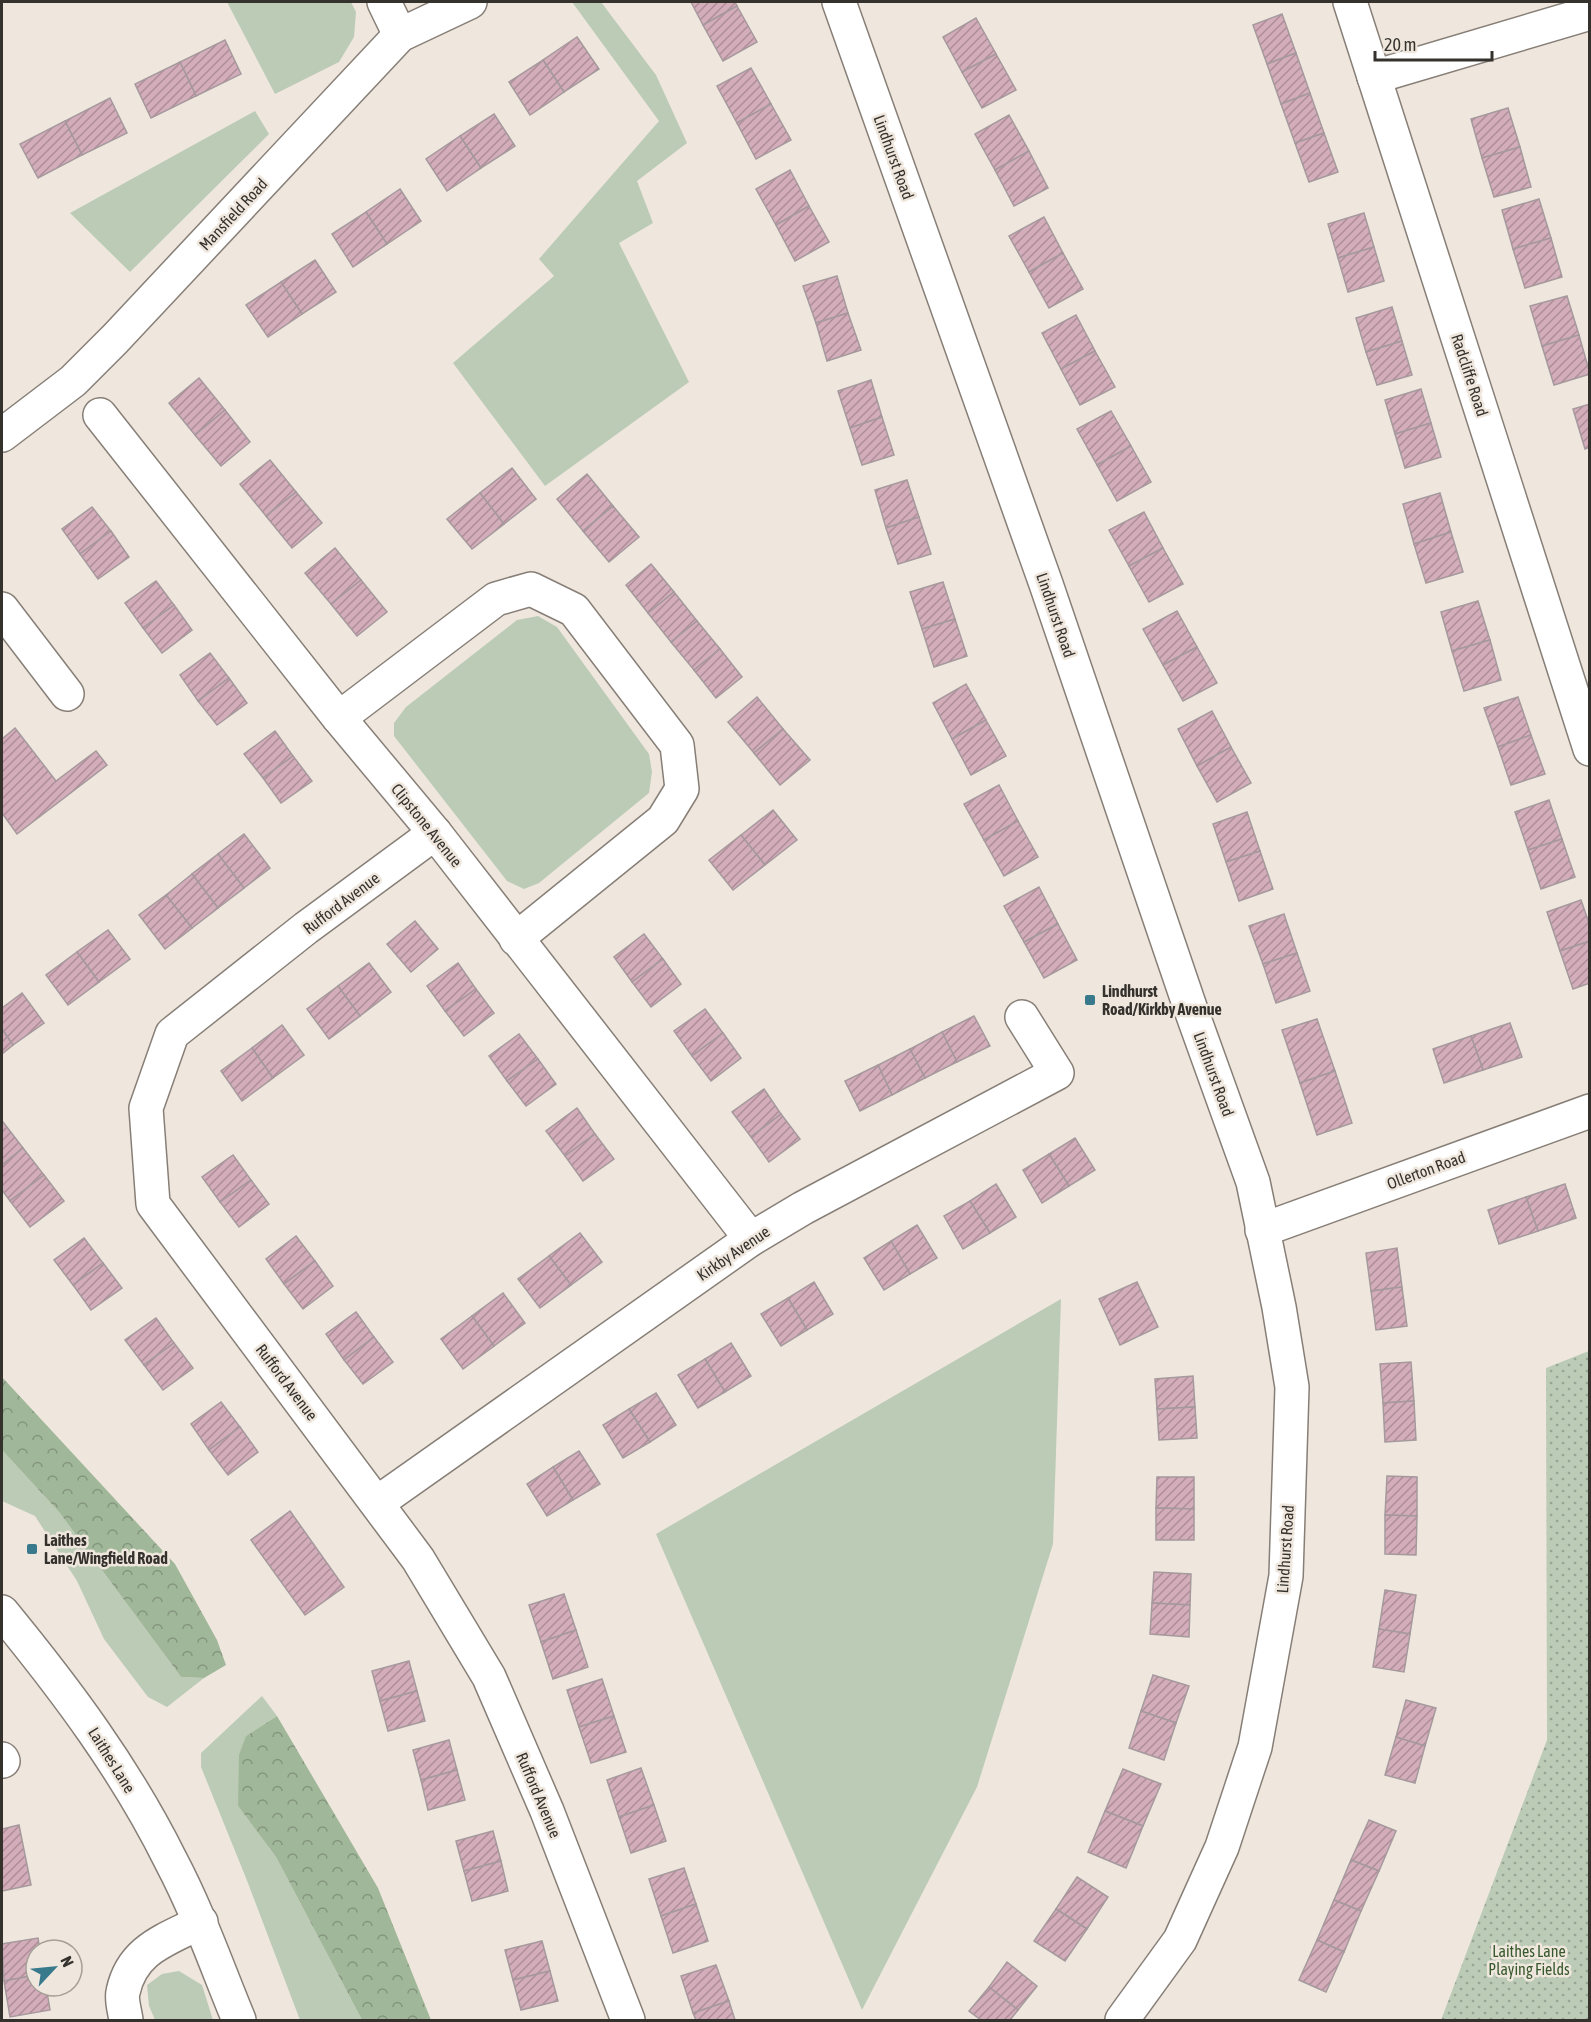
<svg xmlns="http://www.w3.org/2000/svg" width="1591" height="2022" font-family="'Asap Condensed',sans-serif">
	<defs>
		<pattern id="forest-crowns" width="20" height="18" patternUnits="userSpaceOnUse" patternTransform="scale(1.5)"><rect width="20" height="18" fill="#a1b79a"/><path d="M2 6a3 3 0 1 1 6 0M12 15a3 3 0 1 1 6 0" fill="none" stroke="#84957e"/></pattern>
		<pattern id="park-dots" width="8" height="8" patternUnits="userSpaceOnUse" patternTransform="scale(1.5)"><rect width="8" height="8" fill="#bbcbb6"/><path d="M2 2h.1M6 6h.1" fill="none" stroke="#99a594" stroke-width="1.8" stroke-linecap="round"/></pattern>
		<pattern id="building-hatch" width="6" height="6" patternUnits="userSpaceOnUse" patternTransform="scale(1.5)"><rect width="6" height="6" fill="#d4adbb"/><path d="M-1 1l2-2M0 6l6-6M5 7l2-2" fill="none" stroke="#ad8d98"/></pattern>
	</defs>
	<rect width="100%" height="100%" fill="#efe7dd"/>
	<g fill="#bbcbb6">
		<polygon points="227,2 351,2 356,12 354,37 339,62 275,94"/>
		<polygon points="572,2 601,2 656,75 687,143 637,181 653,223 619,243 689,382 545,486 453,363 554,276 539,259 659,121"/>
		<polygon points="255,111 269,134 130,272 70,213"/>
		<polygon points="538,616 557,627 649,754 652,772 649,793 539,883 524,889 507,881 394,736 394,723 406,707 517,620"/>
		<polygon points="1061,1299 1053,1544 977,1787 862,2010 656,1534"/>
		<polygon points="2,1450 59,1512 181,1677 204,1678 167,1707 148,1697 104,1639 77,1581 35,1516 2,1501"/>
		<polygon points="262,1696 277,1716 246,1736 238,1806 276,1857 362,2020 300,2020 246,1878 201,1767 201,1753"/>
		<polygon points="179,1971 202,1985 213,2020 155,2020 149,2006 147,1985 162,1974"/>
	</g>
	<g fill="url(#forest-crowns)">
		<polygon points="2,1377 175,1564 217,1640 226,1665 204,1678 181,1677 59,1512 2,1450"/>
		<polygon points="277,1716 378,1888 431,2020 362,2020 276,1857 238,1806 239,1755 246,1736"/>
	</g>
	<polygon fill="url(#park-dots)" points="1589,1351 1589,2020 1441,2020 1547,1740 1546,1368"/>
	<g fill="url(#building-hatch)" stroke="#a5999d" stroke-width="1.5">
		<polygon points="691,2 735,2 737,6 703,25"/>
		<polygon points="737,6 757,42 723,61 703,25"/>
		<polygon points="1282,14 1296,53 1267,64 1253,25"/>
		<polygon points="976,18 996,54 962,72 943,37"/>
		<polygon points="577,37 599,69 564,92 543,60"/>
		<polygon points="225,40 241,74 196,96 180,62"/>
		<polygon points="1296,53 1310,93 1281,104 1267,64"/>
		<polygon points="996,54 1016,90 982,108 962,72"/>
		<polygon points="543,60 564,92 530,115 509,82"/>
		<polygon points="180,62 196,96 151,118 135,84"/>
		<polygon points="751,68 771,104 737,123 717,86"/>
		<polygon points="1310,93 1324,133 1295,143 1281,104"/>
		<polygon points="110,98 127,133 82,155 65,121"/>
		<polygon points="771,104 791,140 756,159 737,123"/>
		<polygon points="1508,108 1520,147 1482,158 1471,119"/>
		<polygon points="494,114 515,146 481,168 460,136"/>
		<polygon points="1009,115 1029,151 995,170 975,134"/>
		<polygon points="65,121 82,155 38,178 20,144"/>
		<polygon points="1324,133 1338,172 1309,182 1295,143"/>
		<polygon points="460,136 481,168 447,191 426,159"/>
		<polygon points="1520,147 1531,187 1494,197 1482,158"/>
		<polygon points="1029,151 1048,188 1014,206 995,170"/>
		<polygon points="790,170 809,206 776,225 756,189"/>
		<polygon points="400,189 421,221 387,244 366,212"/>
		<polygon points="1539,199 1551,238 1513,249 1502,210"/>
		<polygon points="809,206 829,242 795,261 776,225"/>
		<polygon points="366,212 387,244 353,267 332,234"/>
		<polygon points="1364,213 1374,247 1338,258 1328,224"/>
		<polygon points="1044,217 1063,253 1029,272 1009,236"/>
		<polygon points="1551,238 1562,277 1525,288 1513,249"/>
		<polygon points="1374,247 1384,281 1348,292 1338,258"/>
		<polygon points="1063,253 1083,289 1049,308 1029,272"/>
		<polygon points="315,260 336,292 302,314 281,282"/>
		<polygon points="837,276 848,313 816,323 803,286"/>
		<polygon points="281,282 302,314 268,337 246,305"/>
		<polygon points="1567,296 1579,335 1542,346 1530,306"/>
		<polygon points="1392,307 1402,341 1366,352 1356,318"/>
		<polygon points="848,313 861,350 827,361 816,323"/>
		<polygon points="1076,315 1095,351 1061,369 1042,333"/>
		<polygon points="1579,335 1590,374 1554,385 1542,346"/>
		<polygon points="1402,341 1412,375 1377,385 1366,352"/>
		<polygon points="1095,351 1115,387 1080,405 1061,369"/>
		<polygon points="199,378 225,410 195,435 169,403"/>
		<polygon points="871,380 882,417 850,428 838,391"/>
		<polygon points="1421,389 1431,423 1395,434 1385,400"/>
		<polygon points="1590,404 1590,447 1585,449 1573,409"/>
		<polygon points="225,410 250,442 221,466 195,435"/>
		<polygon points="1111,411 1131,446 1097,465 1077,429"/>
		<polygon points="882,417 894,455 862,465 850,428"/>
		<polygon points="1431,423 1441,457 1405,468 1395,434"/>
		<polygon points="1131,446 1151,482 1117,501 1097,465"/>
		<polygon points="270,460 296,492 266,516 240,484"/>
		<polygon points="512,468 536,499 504,524 480,493"/>
		<polygon points="587,474 613,506 583,531 557,499"/>
		<polygon points="907,480 919,517 886,528 875,490"/>
		<polygon points="296,492 322,523 292,548 266,516"/>
		<polygon points="480,493 504,524 472,549 447,519"/>
		<polygon points="1440,493 1451,532 1414,544 1403,504"/>
		<polygon points="613,506 639,537 609,562 583,531"/>
		<polygon points="92,507 111,531 80,554 62,529"/>
		<polygon points="1144,512 1163,548 1129,566 1109,530"/>
		<polygon points="919,517 931,554 898,564 886,528"/>
		<polygon points="111,531 129,557 98,579 80,554"/>
		<polygon points="1451,532 1463,572 1426,583 1414,544"/>
		<polygon points="335,548 361,580 331,604 305,573"/>
		<polygon points="1163,548 1183,584 1149,602 1129,566"/>
		<polygon points="651,564 674,592 648,613 626,585"/>
		<polygon points="361,580 387,612 357,636 331,604"/>
		<polygon points="156,581 174,605 143,628 125,603"/>
		<polygon points="943,582 955,619 922,629 910,592"/>
		<polygon points="674,592 697,621 671,642 648,613"/>
		<polygon points="1478,601 1490,640 1452,651 1441,612"/>
		<polygon points="174,605 192,630 162,653 143,628"/>
		<polygon points="1177,611 1197,647 1163,665 1143,629"/>
		<polygon points="955,619 967,656 934,667 922,629"/>
		<polygon points="697,621 720,649 694,670 671,642"/>
		<polygon points="1490,640 1501,680 1464,691 1452,651"/>
		<polygon points="1197,647 1217,683 1183,701 1163,665"/>
		<polygon points="720,649 742,677 716,698 694,670"/>
		<polygon points="210,653 229,678 198,701 180,675"/>
		<polygon points="229,678 247,703 217,725 198,701"/>
		<polygon points="966,684 986,720 952,739 933,703"/>
		<polygon points="757,697 783,729 754,753 728,722"/>
		<polygon points="1518,697 1531,735 1498,747 1484,708"/>
		<polygon points="1212,711 1231,747 1197,766 1178,729"/>
		<polygon points="986,720 1006,756 971,775 952,739"/>
		<polygon points="15,728 56,781 96,751 107,765 17,834 2,813 2,739"/>
		<polygon points="783,729 810,760 780,785 754,753"/>
		<polygon points="275,731 293,756 263,778 244,754"/>
		<polygon points="1531,735 1545,774 1511,785 1498,747"/>
		<polygon points="1231,747 1251,783 1217,802 1197,766"/>
		<polygon points="293,756 312,781 281,803 263,778"/>
		<polygon points="999,785 1018,821 984,840 964,804"/>
		<polygon points="1549,800 1562,839 1528,850 1515,812"/>
		<polygon points="773,810 797,840 765,865 741,835"/>
		<polygon points="1247,812 1260,851 1226,862 1213,824"/>
		<polygon points="1018,821 1038,857 1004,876 984,840"/>
		<polygon points="244,834 270,868 244,888 218,854"/>
		<polygon points="741,835 765,865 733,890 709,860"/>
		<polygon points="1562,839 1575,877 1541,889 1528,850"/>
		<polygon points="1260,851 1273,889 1239,901 1226,862"/>
		<polygon points="218,854 244,888 218,908 192,874"/>
		<polygon points="192,874 218,908 192,928 166,895"/>
		<polygon points="1039,887 1058,924 1024,942 1004,906"/>
		<polygon points="166,895 192,928 165,949 139,915"/>
		<polygon points="1581,900 1590,926 1590,941 1560,951 1547,912"/>
		<polygon points="1284,914 1297,953 1263,964 1249,926"/>
		<polygon points="415,921 438,949 411,972 387,944"/>
		<polygon points="1058,924 1077,960 1044,978 1024,942"/>
		<polygon points="108,930 130,959 99,982 77,952"/>
		<polygon points="644,934 663,959 632,982 614,957"/>
		<polygon points="1590,941 1590,983 1573,989 1560,951"/>
		<polygon points="77,952 99,982 68,1005 46,975"/>
		<polygon points="1297,953 1310,991 1276,1003 1263,964"/>
		<polygon points="663,959 681,984 651,1007 632,982"/>
		<polygon points="369,963 391,992 360,1016 338,986"/>
		<polygon points="458,963 476,989 445,1011 427,986"/>
		<polygon points="338,986 360,1016 329,1039 307,1009"/>
		<polygon points="476,989 494,1013 464,1036 445,1011"/>
		<polygon points="22,993 44,1023 13,1045 2,1029 2,1008"/>
		<polygon points="705,1009 723,1033 692,1056 674,1031"/>
		<polygon points="974,1016 990,1046 957,1062 942,1032"/>
		<polygon points="1317,1019 1335,1071 1300,1083 1282,1030"/>
		<polygon points="1510,1023 1522,1057 1483,1070 1471,1036"/>
		<polygon points="282,1025 304,1055 273,1078 252,1048"/>
		<polygon points="2,1029 13,1045 2,1054"/>
		<polygon points="942,1032 957,1062 925,1078 910,1049"/>
		<polygon points="723,1033 741,1058 711,1081 692,1056"/>
		<polygon points="519,1034 538,1059 507,1081 489,1056"/>
		<polygon points="1471,1036 1483,1070 1444,1083 1433,1049"/>
		<polygon points="252,1048 273,1078 242,1101 221,1071"/>
		<polygon points="910,1049 925,1078 892,1095 878,1065"/>
		<polygon points="538,1059 556,1084 526,1106 507,1081"/>
		<polygon points="878,1065 892,1095 860,1111 845,1081"/>
		<polygon points="1335,1071 1352,1123 1317,1135 1300,1083"/>
		<polygon points="764,1089 781,1114 751,1137 732,1112"/>
		<polygon points="577,1108 595,1134 565,1156 546,1131"/>
		<polygon points="781,1114 800,1139 769,1162 751,1137"/>
		<polygon points="3,1122 23,1148 2,1165 2,1123"/>
		<polygon points="595,1134 614,1159 583,1181 565,1156"/>
		<polygon points="1075,1138 1095,1170 1069,1186 1049,1154"/>
		<polygon points="23,1148 44,1175 10,1201 2,1190 2,1165"/>
		<polygon points="1049,1154 1069,1186 1042,1203 1023,1170"/>
		<polygon points="233,1155 251,1180 220,1202 202,1177"/>
		<polygon points="44,1175 64,1201 30,1227 10,1201"/>
		<polygon points="251,1180 269,1204 239,1227 220,1202"/>
		<polygon points="996,1184 1016,1217 990,1233 970,1201"/>
		<polygon points="1565,1184 1576,1218 1538,1231 1526,1197"/>
		<polygon points="1526,1197 1538,1231 1499,1244 1488,1210"/>
		<polygon points="970,1201 990,1233 963,1249 944,1216"/>
		<polygon points="917,1225 937,1258 910,1274 891,1241"/>
		<polygon points="580,1233 602,1262 571,1285 549,1256"/>
		<polygon points="296,1236 315,1261 284,1284 266,1259"/>
		<polygon points="84,1238 103,1263 73,1285 54,1260"/>
		<polygon points="891,1241 910,1274 884,1290 864,1258"/>
		<polygon points="1397,1248 1402,1287 1371,1291 1366,1253"/>
		<polygon points="549,1256 571,1285 540,1308 518,1279"/>
		<polygon points="315,1261 333,1286 303,1309 284,1284"/>
		<polygon points="103,1263 122,1288 91,1310 73,1285"/>
		<polygon points="814,1282 833,1314 807,1330 788,1298"/>
		<polygon points="1137,1282 1158,1327 1120,1345 1099,1299"/>
		<polygon points="1402,1287 1407,1326 1376,1330 1371,1291"/>
		<polygon points="503,1293 525,1323 494,1346 472,1316"/>
		<polygon points="788,1298 807,1330 781,1346 761,1314"/>
		<polygon points="356,1312 374,1337 344,1360 326,1334"/>
		<polygon points="472,1316 494,1346 463,1369 441,1339"/>
		<polygon points="156,1318 174,1343 144,1365 125,1340"/>
		<polygon points="374,1337 393,1362 363,1384 344,1360"/>
		<polygon points="174,1343 193,1368 163,1390 144,1365"/>
		<polygon points="731,1343 751,1376 725,1392 705,1359"/>
		<polygon points="705,1359 725,1392 698,1408 678,1375"/>
		<polygon points="1411,1362 1414,1401 1383,1403 1380,1364"/>
		<polygon points="1193,1376 1195,1407 1157,1409 1155,1379"/>
		<polygon points="656,1393 676,1425 650,1442 629,1409"/>
		<polygon points="1414,1401 1416,1440 1385,1442 1383,1403"/>
		<polygon points="221,1402 240,1427 209,1450 191,1424"/>
		<polygon points="1195,1407 1197,1438 1159,1440 1157,1409"/>
		<polygon points="629,1409 650,1442 623,1458 603,1425"/>
		<polygon points="240,1427 258,1452 228,1475 209,1450"/>
		<polygon points="579,1451 600,1484 573,1500 553,1467"/>
		<polygon points="553,1467 573,1500 547,1516 527,1484"/>
		<polygon points="1387,1476 1417,1477 1417,1516 1385,1515"/>
		<polygon points="1157,1477 1194,1477 1194,1509 1156,1508"/>
		<polygon points="1156,1508 1194,1509 1194,1540 1156,1540"/>
		<polygon points="290,1511 344,1587 305,1615 251,1540"/>
		<polygon points="1385,1515 1417,1516 1416,1555 1385,1554"/>
		<polygon points="1154,1572 1191,1574 1190,1605 1152,1603"/>
		<polygon points="1385,1590 1416,1595 1410,1634 1379,1629"/>
		<polygon points="564,1594 576,1630 541,1642 529,1605"/>
		<polygon points="1152,1603 1190,1605 1189,1637 1150,1634"/>
		<polygon points="1379,1629 1410,1634 1404,1672 1373,1667"/>
		<polygon points="576,1630 588,1667 553,1679 541,1642"/>
		<polygon points="409,1661 417,1691 380,1701 372,1671"/>
		<polygon points="1153,1675 1189,1686 1176,1723 1141,1711"/>
		<polygon points="602,1679 614,1716 579,1727 567,1690"/>
		<polygon points="417,1691 425,1721 388,1731 380,1701"/>
		<polygon points="1406,1700 1436,1708 1425,1746 1396,1737"/>
		<polygon points="1141,1711 1176,1723 1164,1760 1129,1748"/>
		<polygon points="614,1716 626,1752 591,1763 579,1727"/>
		<polygon points="1396,1737 1425,1746 1415,1783 1385,1775"/>
		<polygon points="449,1740 457,1770 421,1780 413,1750"/>
		<polygon points="641,1768 654,1805 619,1817 607,1780"/>
		<polygon points="1123,1769 1161,1784 1143,1826 1105,1811"/>
		<polygon points="457,1770 465,1800 428,1810 421,1780"/>
		<polygon points="654,1805 666,1841 631,1853 619,1817"/>
		<polygon points="1105,1811 1143,1826 1126,1868 1088,1852"/>
		<polygon points="1369,1820 1396,1831 1379,1871 1351,1860"/>
		<polygon points="19,1825 31,1885 2,1891 2,1829"/>
		<polygon points="493,1831 501,1861 464,1871 456,1841"/>
		<polygon points="1351,1860 1379,1871 1361,1911 1334,1900"/>
		<polygon points="501,1861 508,1891 472,1901 464,1871"/>
		<polygon points="684,1868 696,1904 661,1916 649,1879"/>
		<polygon points="1077,1877 1108,1897 1087,1929 1056,1909"/>
		<polygon points="1334,1900 1361,1911 1344,1952 1317,1940"/>
		<polygon points="696,1904 708,1941 673,1953 661,1916"/>
		<polygon points="1056,1909 1087,1929 1065,1961 1034,1941"/>
		<polygon points="38,1938 40,1950 36,1950 36,1975 4,1981 2,1944"/>
		<polygon points="1317,1940 1344,1952 1326,1992 1299,1980"/>
		<polygon points="542,1941 550,1971 513,1980 505,1950"/>
		<polygon points="1007,1962 1037,1986 1018,2010 989,1987"/>
		<polygon points="716,1965 729,2001 693,2013 681,1976"/>
		<polygon points="550,1971 558,2001 521,2010 513,1980"/>
		<polygon points="36,1975 36,1986 46,1986 50,2010 10,2017 4,1981"/>
		<polygon points="989,1987 1018,2010 1010,2020 981,2020 969,2011"/>
		<polygon points="729,2001 735,2020 696,2020 693,2013"/>
	</g>
	<g fill="none" stroke-linecap="round" stroke-linejoin="round">
		<g stroke="#877f77" stroke-width="36">
			<g id="minor">
				<polyline points="384,2 400,35"/>
				<polyline points="839,2 1046,584 1190,1007 1253,1182 1279,1307 1292,1387 1286,1576 1255,1747 1222,1847 1180,1940 1122,2020"/>
				<polyline points="1350,2 1590,749"/>
				<polyline points="1374,77 1590,13"/>
				<polyline points="100,415 339,718 435,833 751,1239"/>
				<polyline points="2,435 73,381 115,339 400,35 470,2"/>
				<polyline points="2,609 67,694"/>
				<polyline points="339,718 496,599 531,589 574,610 677,745 682,789 663,820 516,939"/>
				<polyline points="435,833 306,928 172,1034 146,1108 153,1204 418,1559 489,1677 547,1811 628,2020"/>
				<polyline points="1262,1230 1590,1111"/>
				<polyline points="377,1503 751,1239 803,1208 1057,1073 1022,1017"/>
				<polyline points="2,1759 3,1761"/>
				<path d="M126,2020C125,2012 121,2000 123,1992C132,1949 166,1940 201,1922"/>
			</g>
		</g>
		<g stroke="#877f77" stroke-width="36">
			<path id="major" d="M2,1612C66,1690 126,1770 171,1861C198,1912 217,1967 239,2020"/>
		</g>
		<use href="#minor" stroke="#fff" stroke-width="33"/>
		<use href="#major" stroke="#fff" stroke-width="33"/>
	</g>
	<g fill="#38798c" stroke="#efe7dd" stroke-width="2">
		<rect x="1084" y="994" width="12" height="12" rx="3"/>
		<rect x="26" y="1543" width="12" height="12" rx="3"/>
	</g>
	<g text-anchor="middle" stroke-width="5" stroke-linejoin="round" paint-order="stroke">
		<g font-size="16" fill="#35322e" stroke="#efe7dd">
			<text transform="translate(894 157) rotate(70)" y="6">Lindhurst Road</text>
			<text transform="translate(233 214) rotate(-47)" y="6">Mansfield Road</text>
			<text transform="translate(1470 375) rotate(72)" y="6">Radcliffe Road</text>
			<text transform="translate(1056 615) rotate(71)" y="6">Lindhurst Road</text>
			<text transform="translate(427 825) rotate(51)" y="6">Clipstone Avenue</text>
			<text transform="translate(341 903) rotate(-37)" y="6">Rufford Avenue</text>
			<text transform="translate(1214 1074) rotate(70)" y="6">Lindhurst Road</text>
			<text transform="translate(1426 1170) rotate(-20)" y="6">Ollerton Road</text>
			<text transform="translate(733 1253) rotate(-34)" y="6">Kirkby Avenue</text>
			<text transform="translate(287 1382) rotate(53)" y="6">Rufford Avenue</text>
			<text transform="translate(1285 1549) rotate(-86)" y="6">Lindhurst Road</text>
			<text transform="translate(112 1760) rotate(58)" y="6">Laithes Lane</text>
			<text transform="translate(539 1795) rotate(67)" y="6">Rufford Avenue</text>
		</g>
		<g font-size="16" font-weight="bold" fill="#35322e" stroke="#efe7dd" text-anchor="start">
			<text x="1102" y="997">Lindhurst<tspan x="1102" dy="18">Road/Kirkby Avenue</tspan></text>
			<text x="44" y="1546">Laithes<tspan x="44" dy="18">Lane/Wingfield Road</tspan></text>
		</g>
		<g font-size="16" fill="#38592d" stroke="#efe7dd">
			<text x="1529" y="1957">Laithes Lane<tspan x="1529" dy="18">Playing Fields</tspan></text>
		</g>
	</g>
	<rect width="1591" height="2022" fill="none" stroke="#35322e" stroke-width="6"/>
	<g transform="translate(54 1968) rotate(64)"><circle r="28" fill="#efe7dd" stroke="#a59f97" stroke-width="1.5"/>
	<path d="M0-4.5L10 22L0 15L-10 22Z" fill="#38798c"/>
	<text y="-9" font-size="16" font-weight="bold" text-anchor="middle" fill="#35322e">N</text>
	</g>
	<path d="M1375 51v9h117v-9" fill="none" stroke="#35322e" stroke-width="3"/>
	<text x="1384" y="51" font-size="18" fill="#35322e" stroke="#efe7dd" stroke-width="4.5" paint-order="stroke">20 m</text>
</svg>
